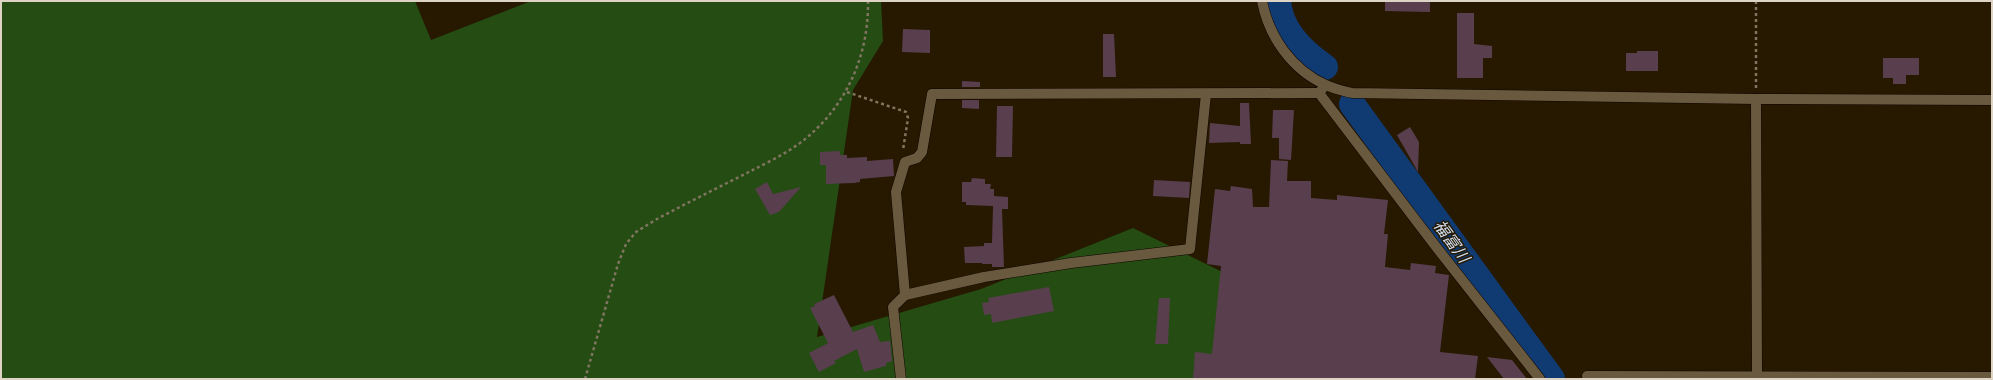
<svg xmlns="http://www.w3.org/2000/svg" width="1993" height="380" font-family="'Exo 2','Noto Sans JP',sans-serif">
	<rect width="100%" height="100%" fill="#261900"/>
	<polygon fill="#254c13" points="1,1 415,1 431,40 531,1 881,1 883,41 853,90 817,337 981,289 1133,228 1271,296 1384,379 1,379"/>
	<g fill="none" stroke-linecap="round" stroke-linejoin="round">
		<g stroke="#103b72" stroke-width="26">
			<path d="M1278,1C1280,30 1303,52 1325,67"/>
			<polyline points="1352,104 1552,379"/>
		</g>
	</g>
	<g fill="#593e4e">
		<polygon points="1385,1 1430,1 1430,12 1385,11"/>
		<polygon points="1457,13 1474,13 1474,44 1492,46 1492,58 1483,58 1483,78 1457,78"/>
		<polygon points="903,29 930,30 930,53 902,52"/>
		<polygon points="1103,34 1114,34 1116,77 1103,77"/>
		<polygon points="1637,51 1658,51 1658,71 1626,71 1626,53 1637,53"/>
		<polygon points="1883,58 1919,58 1919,75 1906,75 1906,84 1893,84 1893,78 1883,78"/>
		<polygon points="962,81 980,82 980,87 962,87"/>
		<polygon points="962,100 979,100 979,109 962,108"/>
		<polygon points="1240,103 1249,103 1251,144 1240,144 1240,142 1209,143 1210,123 1240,126"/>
		<polygon points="997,106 1013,106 1012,157 996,157"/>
		<polygon points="1273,110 1294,110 1291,160 1279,159 1279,138 1272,138"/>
		<polygon points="1410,127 1419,142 1418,172 1397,135"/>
		<polygon points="840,151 840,155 847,155 847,158 867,157 867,161 893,159 894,176 860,179 860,182 854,183 826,184 826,165 820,165 820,152"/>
		<polygon points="1271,160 1288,161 1287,181 1311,181 1311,198 1337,200 1337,195 1388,200 1384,234 1388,234 1385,267 1410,270 1411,263 1436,266 1435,273 1449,275 1440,352 1478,356 1475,379 1193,379 1195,352 1212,354 1221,266 1207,264 1215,189 1230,191 1231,186 1252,189 1253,207 1269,207"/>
		<polygon points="972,178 985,179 985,184 991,184 990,189 994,189 994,196 1008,197 1008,209 1002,209 1004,267 992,267 992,264 982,264 982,263 965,263 964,247 984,246 984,243 992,243 993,206 966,205 966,202 962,202 962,182 971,182"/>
		<polygon points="1154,180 1190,182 1189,198 1153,196"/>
		<polygon points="767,182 773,194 801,187 779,212 770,215 755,189"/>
		<polygon points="1049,287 1054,311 992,323 991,314 984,315 982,303 989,302 988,298"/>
		<polygon points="834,295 853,332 873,325 880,342 890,341 892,361 886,363 886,366 864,372 857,349 834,361 836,363 819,372 809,353 828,343 810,308 815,306 814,304"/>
		<polygon points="1159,298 1170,298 1168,344 1155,344"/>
		<polygon points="1487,357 1512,360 1527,379 1504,379"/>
	</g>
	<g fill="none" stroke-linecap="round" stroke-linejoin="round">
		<g stroke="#0f0400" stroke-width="11">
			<g id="minor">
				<path d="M1262,1C1269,37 1292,70 1326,85C1334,89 1344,91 1352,93L1756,99L1992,100"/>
				<polyline points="1323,88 1319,93 1437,248 1540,379"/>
				<polyline points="1756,99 1757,376"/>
				<polyline points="905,295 984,277 1071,263 1190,249 1206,94"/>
				<polyline points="1587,376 1992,377"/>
				<polyline points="901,379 893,307 905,295 896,192 905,162 917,158 922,152 932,94 1319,93"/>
			</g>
		</g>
		<g stroke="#807561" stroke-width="2.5" stroke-dasharray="3 3" stroke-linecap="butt">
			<polyline points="1756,1 1756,88"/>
			<polyline points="847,92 906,112 908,118 903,150"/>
			<path d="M585,379L618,264L626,244L636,232L657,219C687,203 717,188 747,173C764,164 784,155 800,143C845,109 869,57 868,1"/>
		</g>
		<use href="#minor" stroke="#695a3f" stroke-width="10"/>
	</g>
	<g text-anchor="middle" stroke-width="3" stroke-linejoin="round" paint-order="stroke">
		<g font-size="16" font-style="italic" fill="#d3e0f1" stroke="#261900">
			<text transform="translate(1452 241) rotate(54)" y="6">福富川</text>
		</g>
	</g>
	<rect width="1993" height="380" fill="none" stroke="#ddd4c5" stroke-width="4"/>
</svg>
